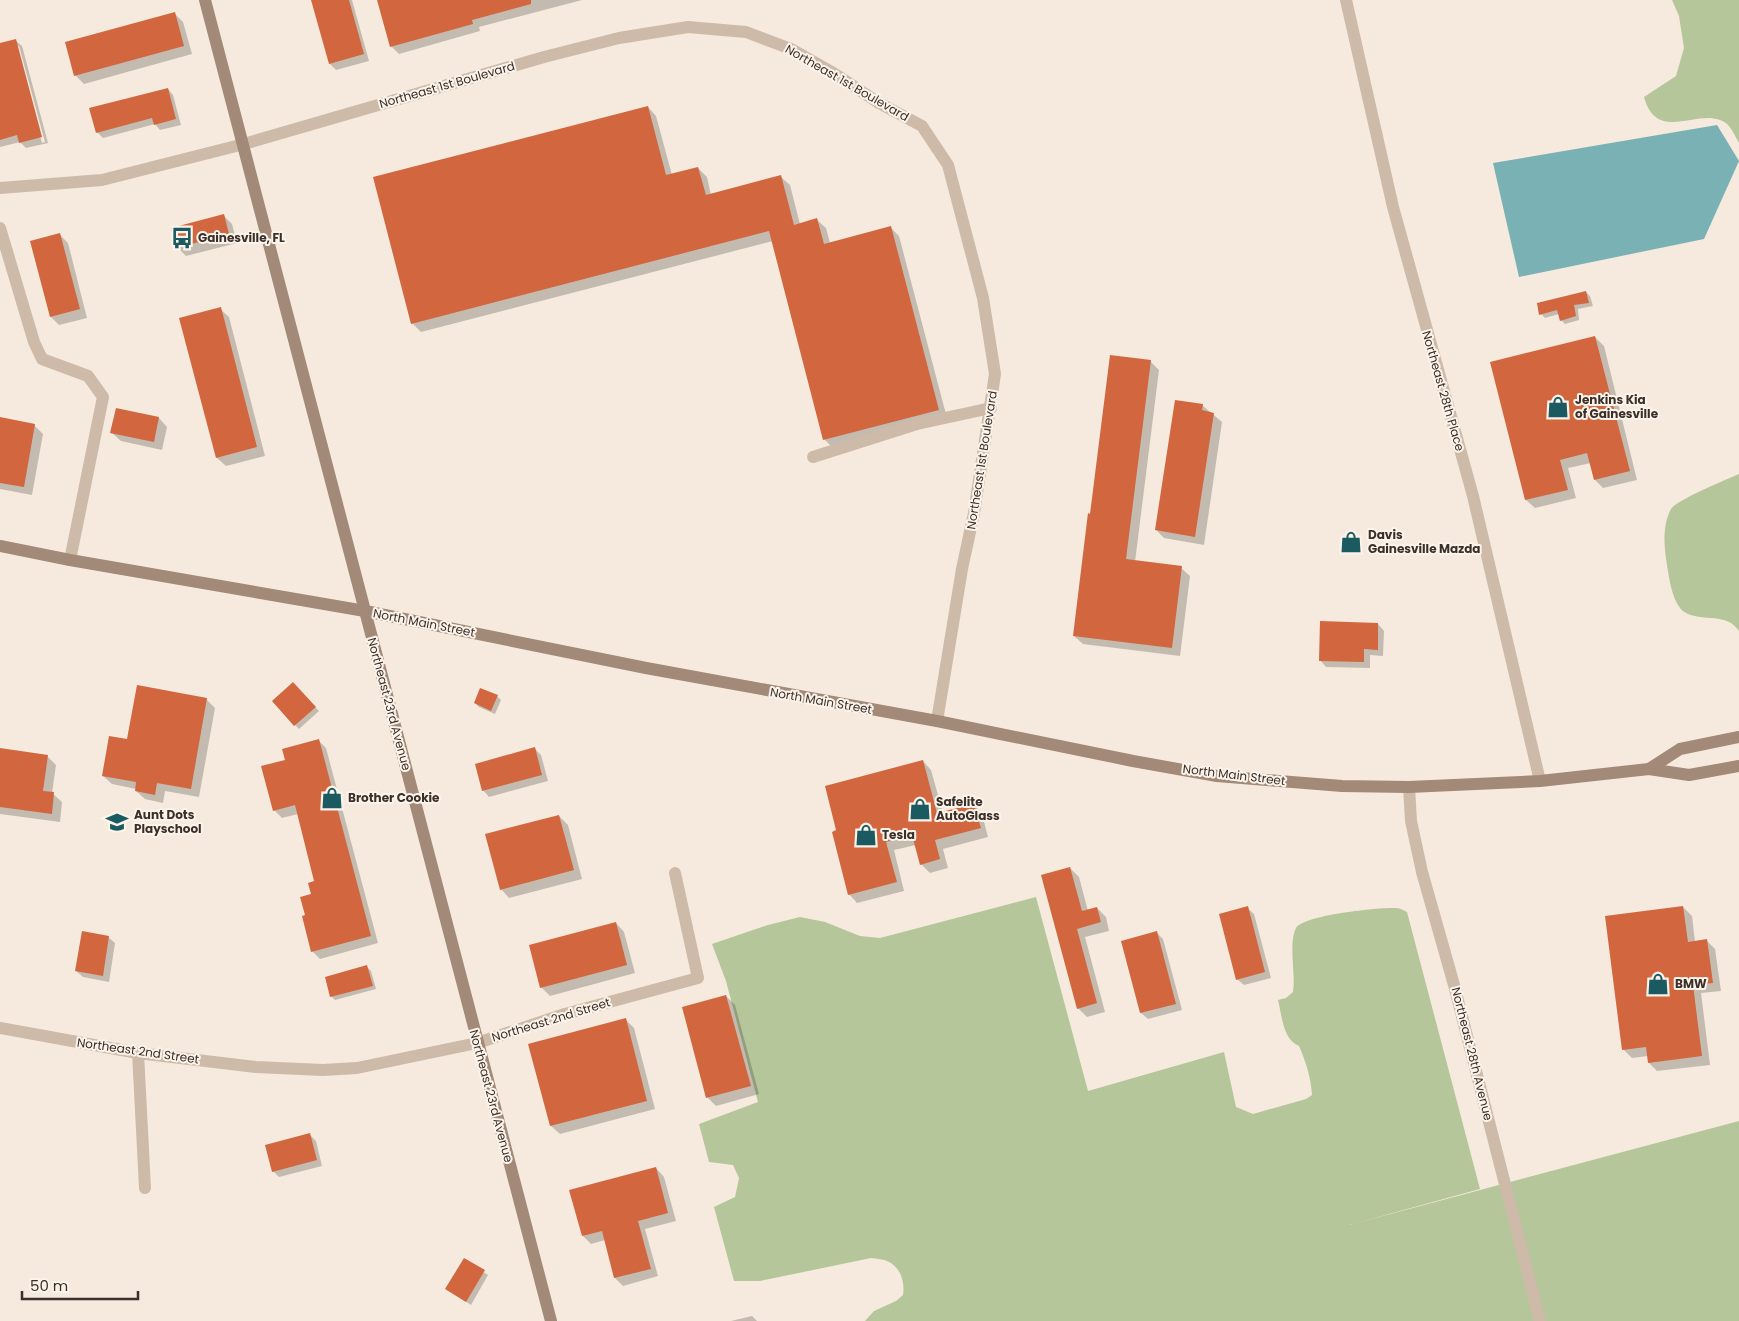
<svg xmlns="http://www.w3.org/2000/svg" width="1739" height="1321" font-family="Poppins,sans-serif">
	<rect width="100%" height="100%" fill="#f5eadd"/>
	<g fill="#b6c69b">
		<path d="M1672,0H1739V143C1736,138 1733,131 1729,126C1705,101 1658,148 1644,97L1676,76L1684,48L1679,16Z"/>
		<path d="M1739,474V631C1737,628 1734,625 1731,623C1716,614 1691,622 1680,608C1672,598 1669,578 1667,565C1664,547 1662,526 1671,509C1678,499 1726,480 1739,474Z"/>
		<path d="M1036,897L1088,1091L1224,1052L1236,1107L1253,1114L1306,1099L1312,1095C1311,1078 1306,1062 1299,1046C1283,1040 1282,1016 1278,1000L1286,998L1293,992C1296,974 1288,944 1296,928C1303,915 1380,907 1396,908C1399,908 1403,910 1407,912L1480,1189L1349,1225L1739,1121V1321H865L874,1311L896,1301L903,1295C905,1282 901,1267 887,1261C883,1259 876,1259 871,1258L760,1281H734L714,1207L735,1197L739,1178L733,1165L709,1162L699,1124L758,1102L726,981L712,944L768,925L800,917L825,922L860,936L880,938Z"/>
	</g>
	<polygon fill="#79b1b5" points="1717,125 1739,161 1704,239 1519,277 1493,163"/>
	<g fill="#0003" fill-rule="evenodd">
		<polygon points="312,0 352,0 369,61 336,70 330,64"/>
		<polygon points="378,0 582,0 479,27 480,31 399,54 391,46"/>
		<polygon points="175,14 183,22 192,54 84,84 75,75"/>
		<path d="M15,40L22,46L48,143L26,148L20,142L0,147V44ZM16,46H19L45,142L42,143Z"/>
		<polygon points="168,89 173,95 181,125 160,130 155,124 103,138 97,132"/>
		<polygon points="648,107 656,116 672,175 698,168 707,177 711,195 781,177 790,185 800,224 817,220 826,228 830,243 891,228 899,236 947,418 833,448 824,439 773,241 421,332 412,323"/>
		<polygon points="224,216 232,224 237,243 186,256 177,247"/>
		<polygon points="60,235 68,243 87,318 59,325 51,317"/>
		<polygon points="1586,292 1590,296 1593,306 1578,309 1579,320 1565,324 1561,320 1559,314 1545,318 1541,314"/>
		<polygon points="220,309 229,317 265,456 226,466 217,458"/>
		<polygon points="1595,337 1604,346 1637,480 1603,488 1595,480 1591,463 1568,468 1576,498 1535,508 1526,500 1492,363"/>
		<polygon points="1150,361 1159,370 1135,562 1181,568 1190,576 1180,656 1083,644 1074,636 1091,515"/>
		<polygon points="1202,405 1222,422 1204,545 1164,538 1156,530"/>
		<polygon points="159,418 167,427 162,450 121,441 112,433"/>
		<polygon points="0,419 34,425 43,434 32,495 0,489"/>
		<polygon points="1378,624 1384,631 1383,656 1370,655 1370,668 1326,667 1320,660"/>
		<polygon points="293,684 319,711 299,729 273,702"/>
		<polygon points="497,696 501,700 495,714 479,707 475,703"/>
		<polygon points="206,699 215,708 199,797 165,791 163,803 145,799 136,791 136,789 112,784 103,776 128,741"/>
		<polygon points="319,741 326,748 378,943 320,959 312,951 306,916 316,882 298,814 282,818 274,810 286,761"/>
		<polygon points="535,749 541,755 548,781 489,797 483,790"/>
		<polygon points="0,750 47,756 56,765 52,793 62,802 60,822 0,814"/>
		<polygon points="923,761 931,770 943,813 974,805 982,814 988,837 943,849 948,868 930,873 921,864 916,845 894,850 904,891 857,903 849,894"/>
		<polygon points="559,816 568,825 582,879 509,898 501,889"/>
		<polygon points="1070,868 1079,877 1088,911 1097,908 1106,917 1109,931 1085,937 1105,1012 1087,1017 1078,1008"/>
		<polygon points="1683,907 1692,916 1695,942 1707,941 1715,949 1721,991 1701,993 1710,1065 1657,1071 1649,1063 1648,1056 1632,1058 1623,1049"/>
		<polygon points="1247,908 1254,914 1271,978 1244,985 1237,979"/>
		<polygon points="616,923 624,932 635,973 550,996 541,987"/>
		<polygon points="1156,932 1163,939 1182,1010 1148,1019 1141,1013"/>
		<polygon points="108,937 115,943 109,982 83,977 76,971"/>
		<polygon points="367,967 371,971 376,989 335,1000 331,996"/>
		<polygon points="726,996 735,1005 759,1094 716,1106 707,1097"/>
		<polygon points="625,1019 634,1028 655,1109 560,1134 551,1126 530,1045"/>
		<polygon points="309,1134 316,1141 322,1166 279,1177 273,1171"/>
		<polygon points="656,1168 664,1177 676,1221 645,1229 658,1276 623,1286 615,1278 605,1240 591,1244 583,1236"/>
		<polygon points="465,1260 488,1275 471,1305 447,1289"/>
		<polygon points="752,1316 757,1321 731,1321"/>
	</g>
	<g fill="#d1663f">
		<polygon points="311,0 349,0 364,54 329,64"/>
		<polygon points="377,0 531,0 531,4 472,20 473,24 390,47"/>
		<polygon points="175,12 184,46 74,76 65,42"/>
		<polygon points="16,39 42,137 19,143 17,135 0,140 0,43"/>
		<polygon points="168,88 176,119 154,125 152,118 96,133 89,108"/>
		<polygon points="648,106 666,175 698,167 706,195 781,175 794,225 817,218 824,244 891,226 939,410 823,440 769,231 411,324 373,177"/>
		<polygon points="224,214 229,234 176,248 171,228"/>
		<polygon points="60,233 80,309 50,317 30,241"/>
		<polygon points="1586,291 1589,303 1574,305 1576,316 1560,321 1557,310 1539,315 1537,303"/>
		<polygon points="221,307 257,447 216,458 179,318"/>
		<polygon points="1595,336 1630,471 1594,480 1587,453 1560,460 1568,490 1525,500 1490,362"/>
		<polygon points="1110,355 1151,360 1126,559 1182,566 1172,648 1073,636 1088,513 1090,514"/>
		<polygon points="1175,400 1203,404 1202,410 1214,413 1195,537 1155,530"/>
		<polygon points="116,408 159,417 154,442 110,433"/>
		<polygon points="0,417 35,424 24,487 0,483"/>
		<polygon points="1320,621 1378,623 1378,650 1364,649 1364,662 1319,661"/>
		<polygon points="293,682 316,707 294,726 272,701"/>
		<polygon points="137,685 207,698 191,789 157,783 155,795 135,791 136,782 102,776 109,736 127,739"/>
		<polygon points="480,688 498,695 491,711 474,703"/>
		<polygon points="319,739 371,936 311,952 302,916 305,915 300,897 311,894 308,883 314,881 295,805 273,811 261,766 285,760 282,749"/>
		<polygon points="535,747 542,775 482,791 475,764"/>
		<polygon points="0,748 48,755 43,791 54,792 52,814 0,807"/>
		<polygon points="923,760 937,813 974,804 981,828 935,840 940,859 920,865 912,835 886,842 897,882 848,895 832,832 836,830 825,786"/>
		<polygon points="559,815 574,870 500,890 485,834"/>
		<polygon points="1070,867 1082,911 1097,907 1101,922 1077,929 1097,1003 1077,1009 1041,875"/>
		<polygon points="1248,906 1265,972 1236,980 1219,914"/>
		<polygon points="1683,906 1688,942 1707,939 1713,983 1693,985 1702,1056 1648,1063 1646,1047 1622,1050 1605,916"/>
		<polygon points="616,922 627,965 540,988 529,945"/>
		<polygon points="82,931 109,936 103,976 75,971"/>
		<polygon points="1157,931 1176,1004 1140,1013 1121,941"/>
		<polygon points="367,965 373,986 330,997 325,977"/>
		<polygon points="726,995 751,1086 706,1098 682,1007"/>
		<polygon points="626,1018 647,1101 550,1126 528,1044"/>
		<polygon points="310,1133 317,1160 272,1172 265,1145"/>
		<polygon points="656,1167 668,1213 638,1221 651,1269 614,1278 602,1231 582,1236 569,1190"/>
		<polygon points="464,1258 485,1270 466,1302 445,1289"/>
	</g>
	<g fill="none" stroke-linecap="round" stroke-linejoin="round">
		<g stroke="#cebaa8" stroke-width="12">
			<polyline points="1346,0 1393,207 1473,496 1540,781"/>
			<polyline points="0,188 102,180 244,144 544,57 619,38 688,27 746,32 791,49 835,74 879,103 922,126 948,165 983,298 995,374 974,513 962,569 937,721"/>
			<polyline points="0,228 34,342 42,359 88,376 103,397 70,560"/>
			<polyline points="813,457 917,424 991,408"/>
			<polyline points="1409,787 1411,821 1422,872 1454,985 1540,1321"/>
			<polyline points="0,1028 138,1053 256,1067 323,1070 357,1068 477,1043 565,1014 698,978 675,873"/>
			<polyline points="138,1053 145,1188"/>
		</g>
		<g stroke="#a28978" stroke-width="12">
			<polyline points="205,0 551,1321"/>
			<polyline points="0,546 70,560 365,611 646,668 937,721 1133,761 1217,776 1342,786 1409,787 1540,781 1649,769 1689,775 1739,766"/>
			<polyline points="1649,769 1680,749 1739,737"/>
		</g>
	</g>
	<defs>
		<g id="bus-bare" transform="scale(1.725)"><path d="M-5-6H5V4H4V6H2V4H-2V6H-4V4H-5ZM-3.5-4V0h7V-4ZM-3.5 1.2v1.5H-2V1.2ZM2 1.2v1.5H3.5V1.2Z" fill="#1a5a60" stroke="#fcf4ea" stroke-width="2.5" paint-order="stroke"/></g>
		<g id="shop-bare" transform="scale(1.725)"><path d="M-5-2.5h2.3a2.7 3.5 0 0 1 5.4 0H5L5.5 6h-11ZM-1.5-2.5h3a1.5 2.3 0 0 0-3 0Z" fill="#1a5a60" stroke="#fcf4ea" stroke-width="2.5" paint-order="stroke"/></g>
		<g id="school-bare" transform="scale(1.725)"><path d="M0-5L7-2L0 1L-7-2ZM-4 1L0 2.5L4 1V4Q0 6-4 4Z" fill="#1a5a60" stroke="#fcf4ea" stroke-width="2.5" paint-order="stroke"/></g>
	</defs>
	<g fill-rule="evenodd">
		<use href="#bus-bare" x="182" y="238"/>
		<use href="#shop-bare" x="1558" y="407"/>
		<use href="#shop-bare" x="1351" y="542"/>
		<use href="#shop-bare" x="332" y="798"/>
		<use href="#shop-bare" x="920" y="809"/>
		<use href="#school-bare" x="117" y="822"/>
		<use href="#shop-bare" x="866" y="835"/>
		<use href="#shop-bare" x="1658" y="984"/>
	</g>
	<g text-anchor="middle" stroke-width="4" stroke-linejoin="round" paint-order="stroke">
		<g font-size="12" fill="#3a2f29" stroke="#fcf4ea">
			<text transform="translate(847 83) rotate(30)" y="4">Northeast 1st Boulevard</text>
			<text transform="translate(447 85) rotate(-16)" y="4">Northeast 1st Boulevard</text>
			<text transform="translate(1443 391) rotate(74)" y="4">Northeast 28th Place</text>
			<text transform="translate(982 460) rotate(-81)" y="4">Northeast 1st Boulevard</text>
			<text transform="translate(424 623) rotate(11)" y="4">North Main Street</text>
			<text transform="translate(821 701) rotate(10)" y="4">North Main Street</text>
			<text transform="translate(389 704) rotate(75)" y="4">Northeast 23rd Avenue</text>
			<text transform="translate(1234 775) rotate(7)" y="4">North Main Street</text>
			<text transform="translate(551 1020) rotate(-17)" y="4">Northeast 2nd Street</text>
			<text transform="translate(138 1051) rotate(8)" y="4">Northeast 2nd Street</text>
			<text transform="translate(1472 1054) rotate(76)" y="4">Northeast 28th Avenue</text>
			<text transform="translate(491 1096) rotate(75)" y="4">Northeast 23rd Avenue</text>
		</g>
		<g font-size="12" font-weight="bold" fill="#3a2f29" stroke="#fcf4ea" text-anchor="start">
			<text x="198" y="242">Gainesville, FL</text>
			<text x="1575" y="404">Jenkins Kia<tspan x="1575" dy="14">of Gainesville</tspan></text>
			<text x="1368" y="539">Davis<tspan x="1368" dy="14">Gainesville Mazda</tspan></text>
			<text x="348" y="802">Brother Cookie</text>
			<text x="936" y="806">Safelite<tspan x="936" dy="14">AutoGlass</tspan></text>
			<text x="134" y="819">Aunt Dots<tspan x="134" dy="14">Playschool</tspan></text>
			<text x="882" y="839">Tesla</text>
			<text x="1675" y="988">BMW</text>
		</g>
	</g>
	<path d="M22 1291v8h116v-8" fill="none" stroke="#3a2f29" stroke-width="2.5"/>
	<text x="30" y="1291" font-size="15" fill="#3a2f29" stroke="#fcf4ea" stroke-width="4" paint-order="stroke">50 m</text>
</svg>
